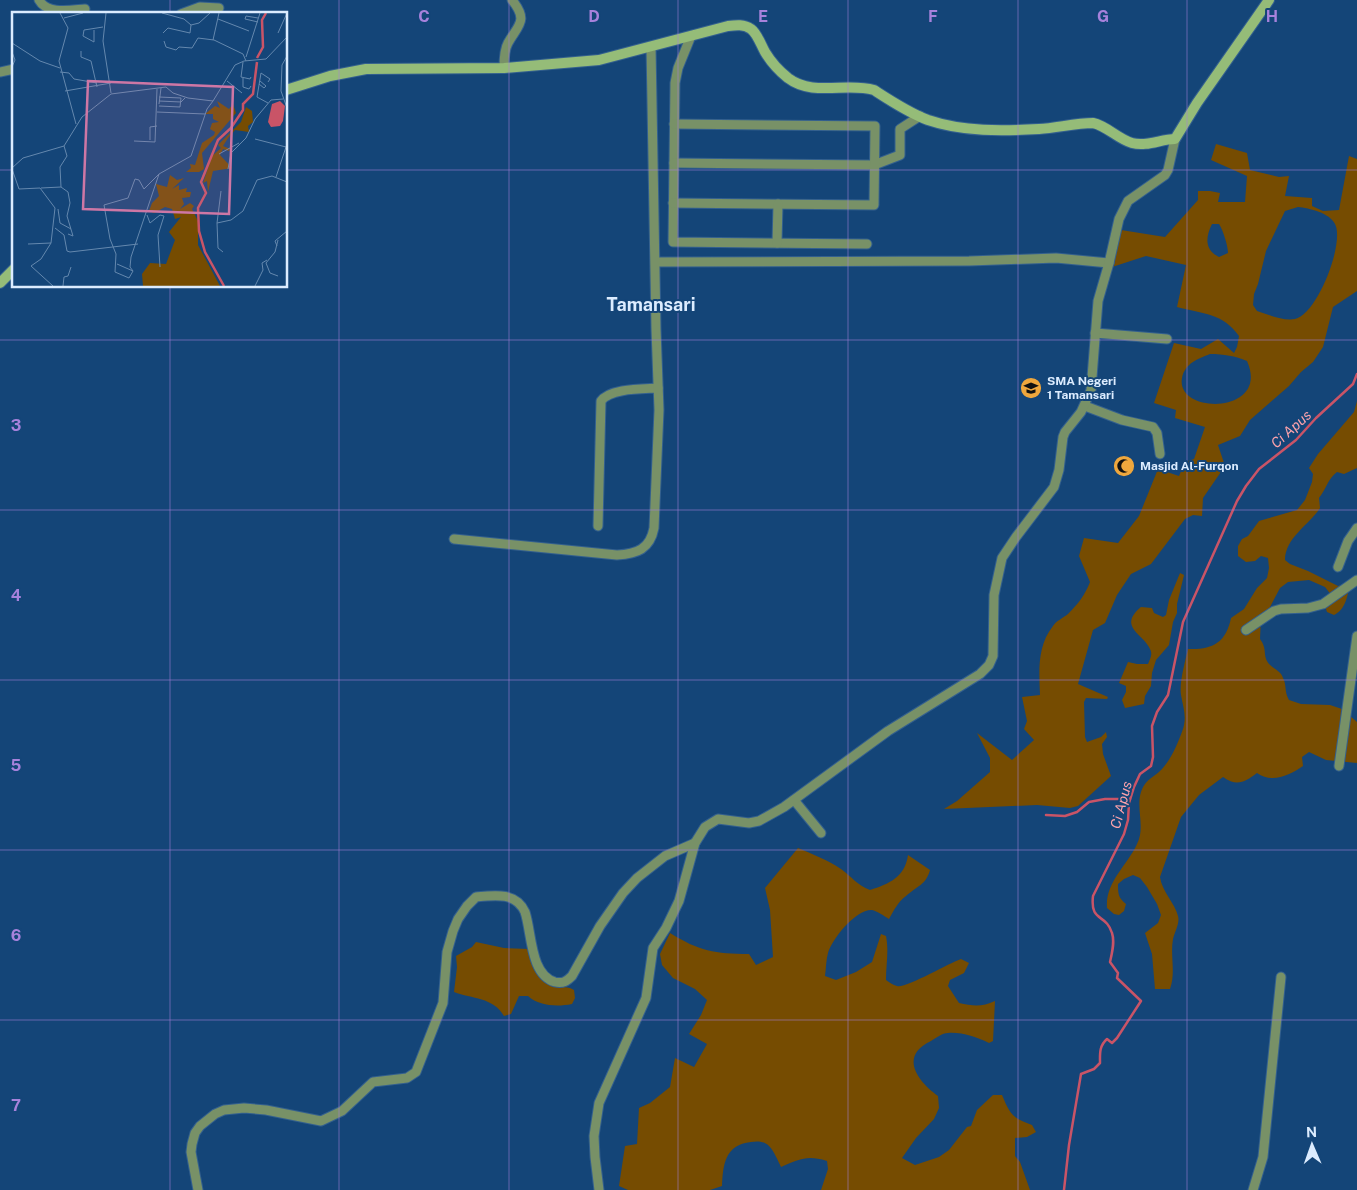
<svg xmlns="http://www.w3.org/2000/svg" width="1357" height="1190" font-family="'Public Sans',sans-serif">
	<rect width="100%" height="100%" fill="#144578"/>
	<g fill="#764c01" fill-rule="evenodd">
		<path d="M1216,144L1247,153L1250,170L1279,177L1289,176L1285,196L1312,198V206L1323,211L1339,210L1349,156L1357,159V291L1333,307L1323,347L1313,362L1301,372L1289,386L1250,420L1240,436L1218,445L1225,466L1203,498L1202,516L1193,515L1185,519L1151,564L1131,574L1117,595L1105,623L1093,630L1078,684L1108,697L1107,699L1086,698L1084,702L1085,737L1087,742L1101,737L1106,732L1107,737L1102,744L1103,754L1111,776L1078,806L1070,808L1037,805L944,809L957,801L990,772V758L977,733L1012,760L1034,740L1024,729L1027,721L1022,697L1040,695C1039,671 1037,646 1053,626C1056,621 1063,618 1068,614C1078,604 1085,595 1090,582L1079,556L1084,538L1118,543L1139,516L1158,469L1179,476L1185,462L1194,459L1205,427L1175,418L1176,410L1154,403L1174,343L1201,349L1218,339L1234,353L1237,347L1239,336C1223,313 1203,314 1177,307L1186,265L1146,256L1109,268L1121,230L1165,237L1198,200V191H1210L1220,193L1218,202H1245L1247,176L1211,160ZM1298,207C1309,208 1330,213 1335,224C1345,243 1317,315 1295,319C1283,321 1269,315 1257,311L1253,305L1254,294L1258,284L1266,251L1285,211ZM1212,224H1219C1223,230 1228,246 1228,253L1219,257C1205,250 1205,238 1212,224ZM1210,354C1224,354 1235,356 1247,361C1271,415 1175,415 1182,378C1185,363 1198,359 1210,354Z"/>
		<path d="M1357,401V468L1344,474L1337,472C1327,480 1327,488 1319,498L1320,508C1309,525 1285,538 1285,560L1290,564L1308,571L1338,586L1351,582C1347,594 1347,609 1334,615L1327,612L1325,606L1332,596L1325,587L1309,580L1288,582L1280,588L1269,609L1261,617L1260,639C1268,650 1262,655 1269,664C1274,669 1281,671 1283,678C1287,686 1284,691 1289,700L1301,704L1330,705L1342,709L1357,722V763L1326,760L1309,752L1302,757L1303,766C1290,775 1272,784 1257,773C1245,782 1237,787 1223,777L1199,795L1181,817L1160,877C1162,892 1175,903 1178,916C1180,923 1175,931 1173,939C1170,956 1176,972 1170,989H1155L1152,954L1145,933L1158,923L1161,915L1157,904L1147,887L1140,878L1133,875L1124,879L1118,884C1118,893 1118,898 1126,904L1124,911L1119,915L1114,914L1107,908C1105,882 1127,866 1137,844C1147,825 1132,802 1145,784C1149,778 1157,775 1162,769C1172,758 1178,743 1183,729C1187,716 1183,707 1181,695C1179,683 1185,662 1188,649C1212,650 1226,643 1231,618L1244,609L1257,588L1267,578L1269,568L1268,558L1261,556L1255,561L1246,562L1238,556V546L1242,539L1248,536L1259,521L1297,510L1305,500L1312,482L1313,474L1309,468L1318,454L1354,412Z"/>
		<path d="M1180,573L1184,575L1177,604V613L1173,622L1169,645L1156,660L1152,673L1151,686L1145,696L1144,704L1125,708L1122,700L1126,692V686L1119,683L1128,662L1137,664H1148C1150,659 1153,654 1150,649C1144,634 1117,627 1141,607L1152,608L1154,613L1163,617L1166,615L1169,600Z"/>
		<path d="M798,848C812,854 828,860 841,869C852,877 857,885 870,890C889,884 905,877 908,855L930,870C926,885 917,886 906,896C898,902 894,910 889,919C884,916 877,911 872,910C856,909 832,939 828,953C826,960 826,969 825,976L836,980L856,972L872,962L881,934L886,936C889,951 886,965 886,980C889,982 893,985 897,986C905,989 949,963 961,959L969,963L964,973L950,980L948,986L959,1003C973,1006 982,1007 995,1001L993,1041L989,1043C976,1037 962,1032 948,1033C942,1033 936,1038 931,1041C899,1056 917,1081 938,1096L939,1108L934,1119L916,1138L902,1158L915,1165L939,1157L949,1150L967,1127L971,1126L977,1110L993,1095H1002C1010,1114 1012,1118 1032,1125L1036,1132L1027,1137L1015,1138V1156L1020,1162L1030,1190H821L828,1169L827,1161C807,1155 800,1159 781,1167C778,1161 774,1151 769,1146C764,1141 757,1141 751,1142C725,1145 723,1164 722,1186L710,1190H628L619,1186L625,1146L637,1144L639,1108L650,1103L670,1087L675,1058L694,1067L707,1044L689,1034L701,1015L707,1000L695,989L673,978L662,965L660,954L670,933C699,951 715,954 749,954L756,965L773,957L770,910L765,888Z"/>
		<path d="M476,942L504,948L529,949L552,985L570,988L574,990L575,998L572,1004C557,1007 539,1006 528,996H519L511,1014L504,1016C493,997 472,999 454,992L457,967L456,956L472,947Z"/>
	</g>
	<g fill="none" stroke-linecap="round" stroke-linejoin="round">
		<g stroke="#c95467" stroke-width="2.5">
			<polyline points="1046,815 1065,816 1077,812 1089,802 1105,799 1130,799"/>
			<path d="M1064,1190L1069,1145L1081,1074L1094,1069L1100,1063C1100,1054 1099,1046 1107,1039L1112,1043L1117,1038L1141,1001L1117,978L1118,973L1110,962C1112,953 1115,942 1112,933C1106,913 1090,923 1093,896L1124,834L1128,820L1129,803L1134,787L1140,774L1151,766L1153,757L1152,726L1157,712L1168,695L1183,622L1237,501L1246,486L1259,469L1296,440L1316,418L1353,384L1357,374"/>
		</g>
		<g stroke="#34608e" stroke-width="11">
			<g id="minor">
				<path d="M39,0C47,15 71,10 85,9"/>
				<polyline points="181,14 200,7 219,8"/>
				<polyline points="691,36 678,68 675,83 673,242 867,244"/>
				<path d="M504,68C504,60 504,50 508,43C518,25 529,21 512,0"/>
				<polyline points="0,72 14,69"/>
				<polyline points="674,163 874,165 900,155 900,129 920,116"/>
				<polyline points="673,203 874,205 875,126 674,124"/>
				<polyline points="777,243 778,204"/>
				<polyline points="656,262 969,261 1056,258 1109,263"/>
				<polyline points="1095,333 1167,339"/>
				<polyline points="1085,406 1122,420 1153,427 1157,433 1160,454"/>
				<path d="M598,526L601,401C610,388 643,389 658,388"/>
				<path d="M454,539L617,555C637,554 650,549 654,528L659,410L656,329L651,47"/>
				<polyline points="1338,567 1348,541 1357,528"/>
				<polyline points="1246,630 1274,611 1281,609 1308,608 1323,604 1357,580"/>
				<polyline points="1339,766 1357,636"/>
				<polyline points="794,800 821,833"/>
				<path d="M198,1190L191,1152L192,1144L195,1133L200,1126L215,1114L224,1110L244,1108L266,1110L321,1121L342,1111L373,1082L407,1078L416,1072L443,1003L447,952L453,931L458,919L467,906L476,897C495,895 516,892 525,912C532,933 530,975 555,982C563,984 567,981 572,976L600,926L623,893L637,878L665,856L695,843"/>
				<polyline points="599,1190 595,1157 594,1136 599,1103 646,998 653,948 666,928 679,901 695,843 705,827 718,819 749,823 759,821 784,807 888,731 980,674 989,665 993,656 994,595 1002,558 1016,537 1054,487 1059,470 1063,437 1065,432 1081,412 1091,390 1098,301 1109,263 1119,219 1128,201 1165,175 1168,170 1175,139"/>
				<polyline points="1253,1190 1263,1157 1281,977"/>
			</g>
		</g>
		<g stroke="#34608e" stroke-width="12">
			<g id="secondary">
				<path d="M286,90L330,76L366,69L504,68L599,60L728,26C736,25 744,24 751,29C757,33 761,45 765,52C771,62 778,70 788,78C813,97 846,82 874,90C891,101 909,113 928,120C963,132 1003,131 1039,129C1057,128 1075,123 1093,123C1107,126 1118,139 1132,143C1147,147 1161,139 1175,139L1197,103L1269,0"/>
				<polyline points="0,283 14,269"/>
			</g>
		</g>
		<use href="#minor" stroke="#789167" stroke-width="9"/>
		<use href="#secondary" stroke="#95bc78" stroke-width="10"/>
	</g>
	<path fill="none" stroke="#a782dc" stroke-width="1" stroke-opacity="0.55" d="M170,0V14M339,0V1190M509,0V1190M678,0V1190M848,0V1190M1018,0V1190M1187,0V1190M0,170H14M286,170H1357M170,286V1190M0,340H1357M0,510H1357M0,680H1357M0,850H1357M0,1020H1357"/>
	<defs>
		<g id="school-disc" transform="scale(1.125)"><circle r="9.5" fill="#efa73d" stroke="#144578"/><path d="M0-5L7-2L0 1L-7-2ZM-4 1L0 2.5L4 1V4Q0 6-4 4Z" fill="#111"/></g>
		<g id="mosque-disc" transform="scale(1.125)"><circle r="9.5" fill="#efa73d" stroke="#144578"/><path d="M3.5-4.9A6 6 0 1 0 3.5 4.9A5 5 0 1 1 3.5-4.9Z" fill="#111"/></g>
	</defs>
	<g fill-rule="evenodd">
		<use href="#school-disc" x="1031" y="388"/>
		<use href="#mosque-disc" x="1124" y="466"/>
	</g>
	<g text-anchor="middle" stroke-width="4" stroke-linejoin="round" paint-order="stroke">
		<g font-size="12" font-weight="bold" fill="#dcecff" stroke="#144578" text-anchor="start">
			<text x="1047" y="385">SMA Negeri<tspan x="1047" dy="14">1 Tamansari</tspan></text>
			<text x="1140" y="470">Masjid Al-Furqon</text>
		</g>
		<g font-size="14" font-style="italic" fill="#fca2ab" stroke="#144578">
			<text transform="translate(1291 429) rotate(-42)" y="5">Ci Apus</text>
			<text transform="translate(1121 805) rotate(-75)" y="5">Ci Apus</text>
		</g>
		<g font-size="18" font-weight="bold" fill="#dcecff" stroke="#144578">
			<text x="651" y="311">Tamansari</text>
		</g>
	</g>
	<g transform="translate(12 12)">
		<rect width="275" height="275" fill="#144578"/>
		<path d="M205,89L217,97L221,92L224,101L190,141L192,157L187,160H174L179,156L178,152L183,153L190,131L202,123L203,120L198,117L200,111L207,110L201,107V102H193L203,94L208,96ZM234,95L240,99L241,110L236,114L237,120L223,118L216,126L211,134L218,137L217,139L211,137L208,143L220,156L201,159L196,180L195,169L191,171L200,144L209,136L206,133L229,110ZM158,163L165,168L172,166L160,177L167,173V178L175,176L174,180H179L178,185L170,186L172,192L168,197L178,191L182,194L180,197L186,209V233L208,274H131L130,262L138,251L154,252L163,228L157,220L169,205L163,207L160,197L153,195L142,201L137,199L140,191L147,184L144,172L155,175Z" fill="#764c01"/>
		<path d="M268,89L273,94L271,109L268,114L259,115L256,110L260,92Z" fill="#c95467"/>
		<path fill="none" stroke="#c95467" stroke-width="2.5" d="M245,46L251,35L250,8L254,1M212,274L193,240L187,219L186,196L194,181L189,170L206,128L219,116L231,98V92L241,82L245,50"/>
		<path fill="none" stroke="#6488ae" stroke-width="1" d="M48,1L56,16L47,49L64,112M94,1L91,29L99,81M150,1L172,7L179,13L187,11L198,1M52,6L71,1M206,7L237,19M246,10L233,7L234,4L246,6M82,18V30L71,24L72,18L91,15M151,21L156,16L178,21L179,13M266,21L275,1M201,28L207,1M152,29L154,35L164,38L167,35L180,36L186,26L202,28L231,42L234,49M0,31L28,49L48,56M69,39V45L79,49L85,75M0,40L3,48L0,55M275,44L270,53L269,79L275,96M234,45L248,1M231,50L229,65L238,67L239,65M48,60L57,61L62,67L85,71M231,66V75L237,77L239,74M215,69L230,81M256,70L258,67L249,61L245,85L256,91M247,72L252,76L254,74L248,69M53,79L99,71M147,89L169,90L173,86M147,92L149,76M147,94L168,95L169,86L147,85M145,100L193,102M243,127L274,135M138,128V115L145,114M122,129L143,130L145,77M207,142L227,131M0,156L11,146L52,134L70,105L99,82L154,75L161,81L176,86L201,89L223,53L232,49L254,47L275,25M0,157L7,177L28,176L43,196L39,231L29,247L19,254L41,274M216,157L219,141L234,126L243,107L259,88L271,87M147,162L132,177L127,168L123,167L116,186L92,193L98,227L104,242L103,260L117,266L121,259L118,255L119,245L147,162L179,144L195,97L201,89M264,165L275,132M49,175L56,180L58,191L55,204L61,224L56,222M0,176V193M29,176L49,175L48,155L55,144L52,134M46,197L48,211L59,217M135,203L138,211L148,203L152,204L146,223L148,255M205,211L209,179M43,216L52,223L55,239L58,240L126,232M266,228L263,240L254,251L258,261L266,264M16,232L39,231M265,234L263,229L275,219M211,240L206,236L205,211L219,208L231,199L245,168L260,164L275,170M105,252L121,259M51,274L52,265L56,264L59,255M243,274L251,258L250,251L255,248"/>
		<path fill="#ce77a5" fill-opacity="0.15" stroke="#ce77a5" stroke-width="2.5" d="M76,69L221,75L217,202L71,197Z"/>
		<rect width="275" height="275" fill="none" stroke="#dcecff" stroke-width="2.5"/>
	</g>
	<g font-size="16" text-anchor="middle" font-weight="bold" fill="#a782dc" stroke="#144578" stroke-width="4" stroke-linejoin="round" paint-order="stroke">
		<text x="424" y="22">C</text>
		<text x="594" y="22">D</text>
		<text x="763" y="22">E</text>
		<text x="933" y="22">F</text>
		<text x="1103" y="22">G</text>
		<text x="1272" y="22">H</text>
		<text x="16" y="431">3</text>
		<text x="16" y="601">4</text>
		<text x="16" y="771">5</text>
		<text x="16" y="941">6</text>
		<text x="16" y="1111">7</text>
	</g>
	<g transform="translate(1312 1145) rotate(358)" stroke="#144578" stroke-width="4" paint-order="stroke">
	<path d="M0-4L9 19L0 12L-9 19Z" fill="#dcecff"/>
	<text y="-8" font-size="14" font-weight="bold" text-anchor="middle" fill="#dcecff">N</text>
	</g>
</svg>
